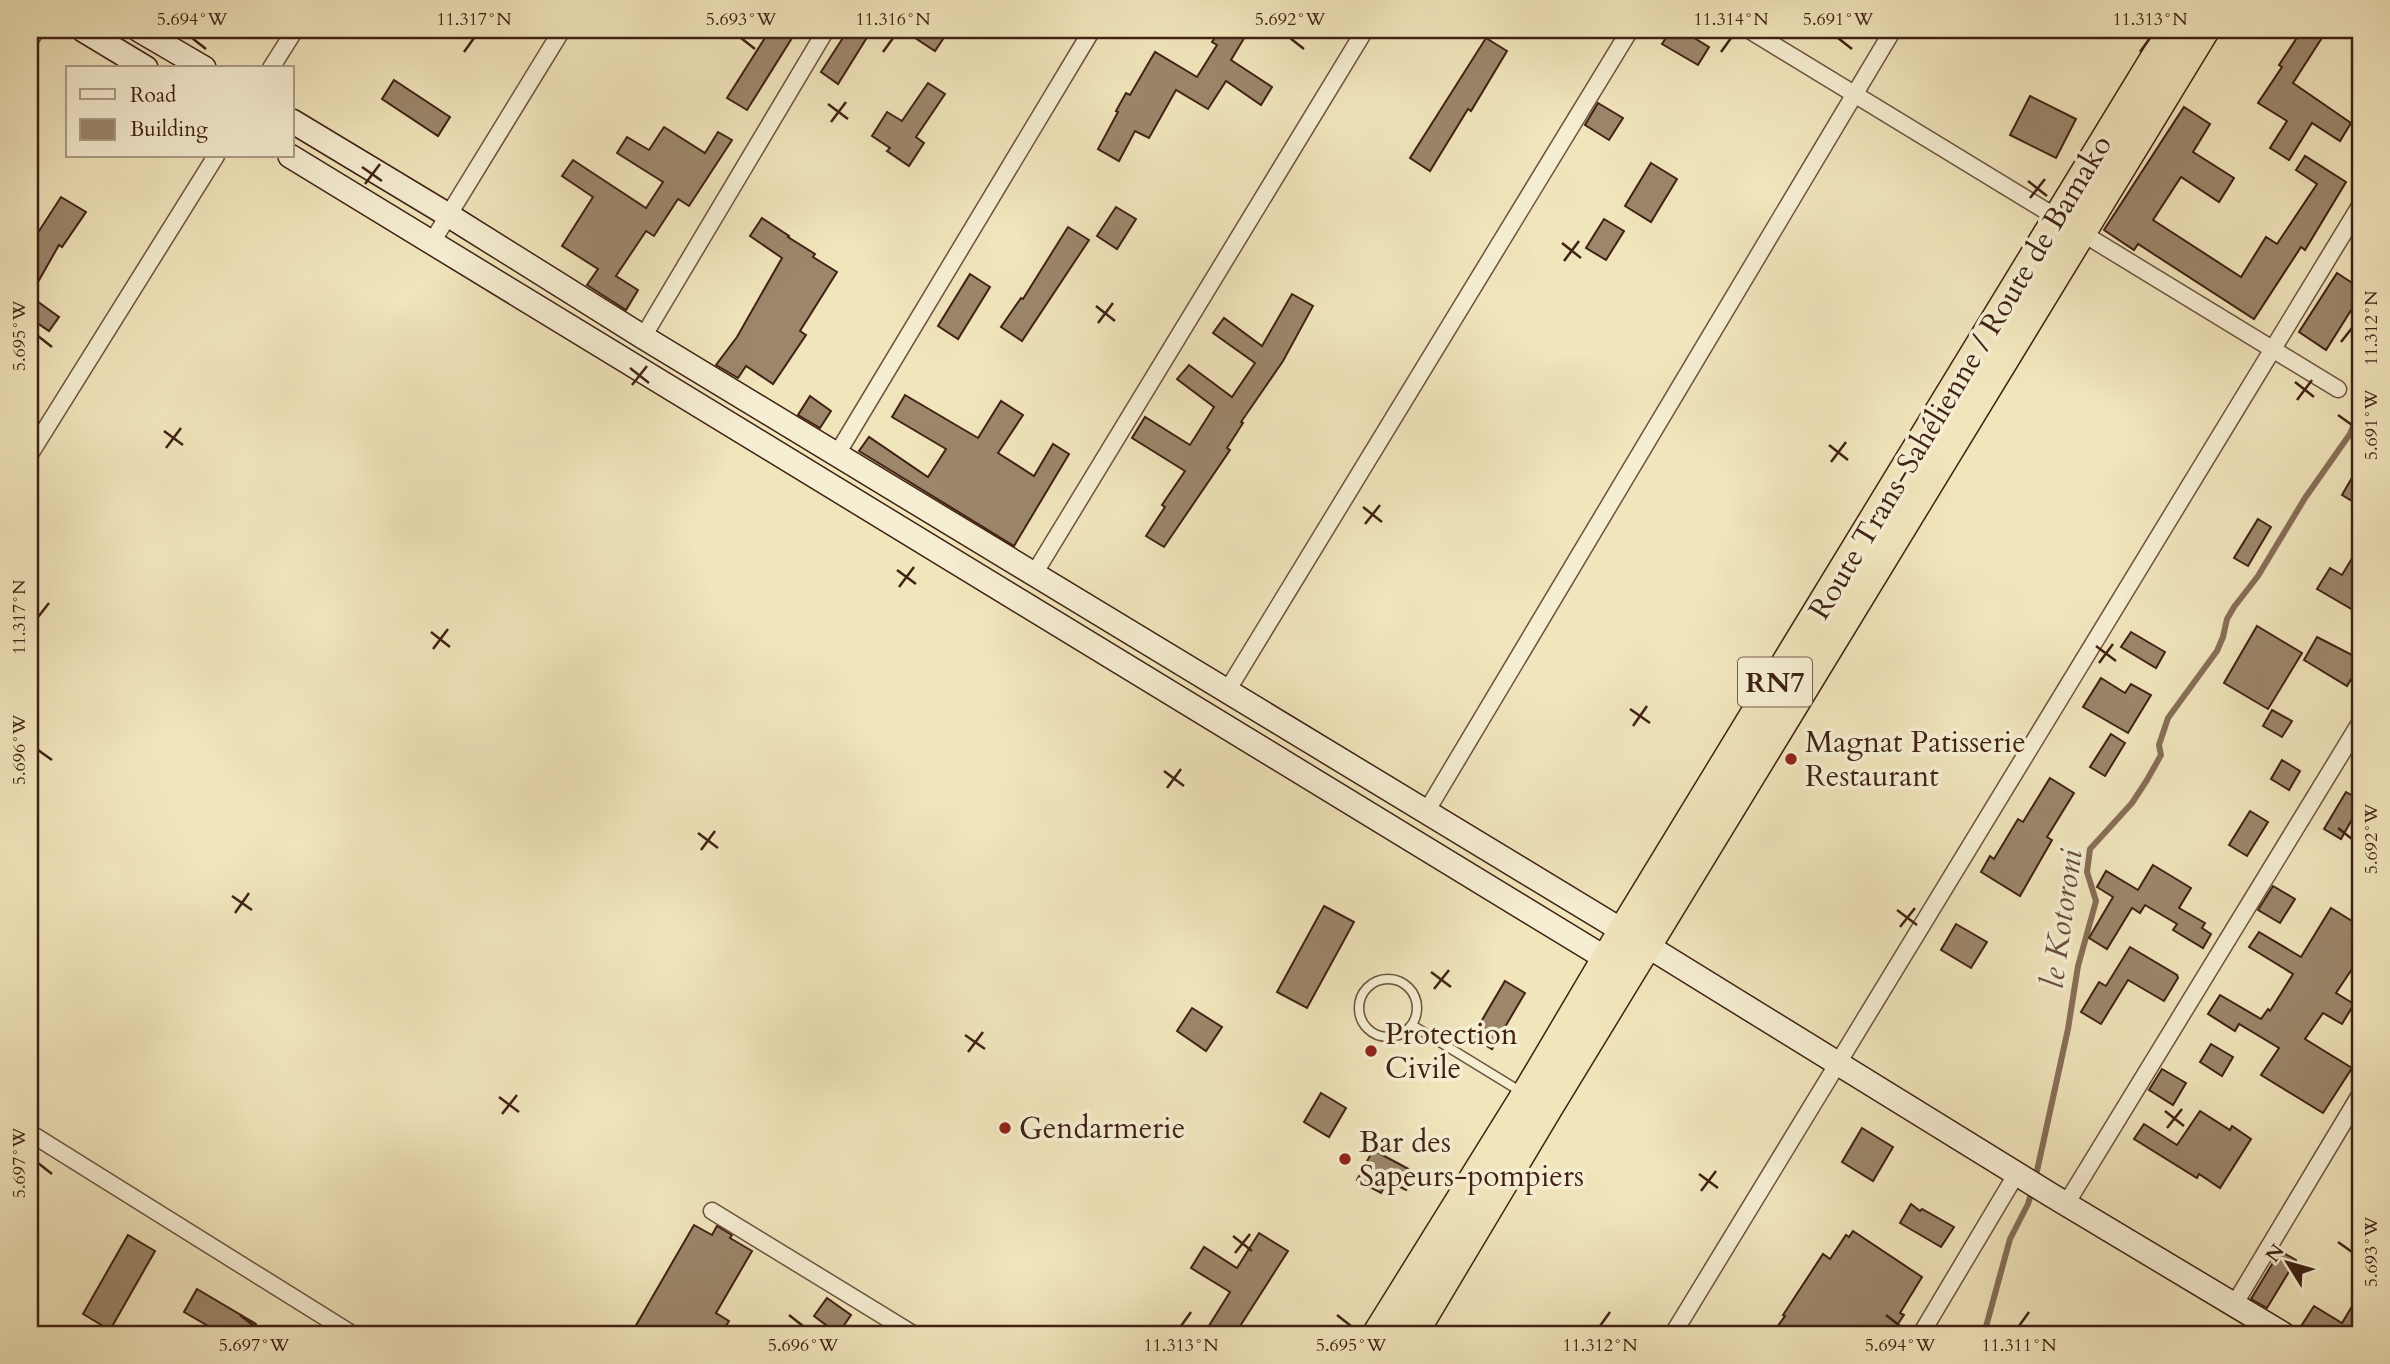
<svg xmlns="http://www.w3.org/2000/svg" width="2390" height="1364" font-family="Cardo,serif">
	<rect width="100%" height="100%" fill="#f1e5bc"/>
	<filter id="stains"><feTurbulence type="fractalNoise" baseFrequency=".00286" numOctaves="4"/><feColorMatrix values="0 0 0 0 .2 0 0 0 0 .09 0 0 0 0 .02 0 0 0 .5 -.17"/></filter>
	<radialGradient id="worn" r=".72"><stop offset=".6" stop-color="#630" stop-opacity="0"/><stop offset="1" stop-color="#630" stop-opacity=".3"/></radialGradient>
	<g fill="none" stroke-linecap="round" stroke-linejoin="round">
		<g stroke="#866e57" stroke-width="6">
			<polyline points="2035,1180 2068,1029 2078,966 2096,901 2087,872 2090,849 2132,803 2147,780 2161,755 2159,745 2168,718 2217,651 2223,637 2227,619 2234,607 2258,576 2305,498 2350,434 2360,408"/>
			<polyline points="1984,1334 2010,1239 2028,1204 2032,1191"/>
		</g>
	</g>
	<g fill="#9c876b" stroke="#402114" stroke-width="2">
		<polygon points="770,30 797,30 747,110 727,98"/>
		<polygon points="848,30 852,30 866,39 838,84 821,72"/>
		<polygon points="903,30 949,30 935,51"/>
		<polygon points="1220,30 1249,30 1231,60 1272,87 1261,105 1226,81 1208,109 1176,90 1149,138 1135,131 1119,161 1098,149 1118,112 1116,111 1126,93 1130,95 1155,52 1197,77 1217,45 1212,42"/>
		<polygon points="1671,30 1681,30 1709,47 1698,65 1662,44"/>
		<polygon points="2302,30 2327,30 2293,83 2351,123 2340,141 2312,123 2289,160 2270,148 2287,121 2258,103 2282,67 2279,65"/>
		<polygon points="1486,38 1507,51 1471,111 1468,109 1430,171 1410,158"/>
		<polygon points="394,80 450,117 438,136 382,99"/>
		<polygon points="928,83 945,94 916,137 924,143 909,166 887,151 890,148 872,136 887,112 902,121"/>
		<polygon points="2030,96 2076,119 2056,158 2010,135"/>
		<polygon points="1598,103 1623,118 1609,140 1585,125"/>
		<polygon points="2184,107 2210,124 2193,152 2234,178 2219,202 2181,177 2153,220 2241,277 2266,237 2277,244 2317,184 2296,170 2305,156 2346,182 2305,250 2301,247 2254,319 2138,244 2134,250 2104,230"/>
		<polygon points="664,127 705,153 718,132 732,140 689,206 678,199 654,236 646,231 616,276 638,290 626,310 587,285 598,269 562,246 593,197 562,176 573,160 646,208 663,182 617,153 627,137 649,150"/>
		<polygon points="1651,163 1677,179 1651,222 1625,206"/>
		<polygon points="61,197 86,212 62,247 59,245 30,296 30,245"/>
		<polygon points="1116,207 1136,219 1117,249 1097,236"/>
		<polygon points="762,218 789,236 788,237 815,254 813,257 837,272 800,331 806,335 773,384 746,366 738,378 716,365 737,337 782,258 750,236"/>
		<polygon points="1604,219 1624,231 1606,260 1586,248"/>
		<polygon points="1068,227 1089,240 1022,341 1001,327 1021,298 1023,299"/>
		<polygon points="2337,273 2360,288 2360,296 2326,350 2299,332"/>
		<polygon points="970,274 990,287 958,339 938,326"/>
		<polygon points="1292,294 1313,306 1283,361 1241,422 1243,423 1227,448 1230,450 1164,547 1146,536 1165,507 1162,505 1185,471 1132,438 1145,417 1190,445 1214,407 1177,379 1189,365 1232,397 1255,363 1213,333 1224,318 1262,346"/>
		<polygon points="30,296 59,317 49,331 30,318"/>
		<polygon points="905,395 978,438 1001,401 1023,415 998,453 1034,476 1053,444 1069,454 1014,546 859,451 869,437 928,477 946,449 892,417"/>
		<polygon points="810,396 831,411 820,428 798,415"/>
		<polygon points="2360,464 2360,506 2342,495"/>
		<polygon points="2258,519 2271,527 2248,566 2234,558"/>
		<polygon points="2360,545 2360,614 2317,589 2330,568 2342,575"/>
		<polygon points="2257,626 2302,653 2268,709 2224,683"/>
		<polygon points="2131,632 2165,652 2156,668 2121,647"/>
		<polygon points="2317,637 2360,659 2360,664 2347,686 2304,660"/>
		<polygon points="2101,678 2125,693 2131,684 2151,695 2128,733 2083,707"/>
		<polygon points="2272,710 2292,721 2282,737 2263,726"/>
		<polygon points="2111,734 2125,743 2105,776 2090,767"/>
		<polygon points="2282,760 2300,771 2289,790 2271,779"/>
		<polygon points="2050,778 2074,793 2047,837 2052,840 2020,896 1981,872 1990,856 1994,859 2018,819 2023,822"/>
		<polygon points="2346,792 2360,800 2360,805 2341,839 2324,829"/>
		<polygon points="2250,811 2268,822 2247,856 2229,845"/>
		<polygon points="2153,865 2191,888 2179,908 2205,923 2202,928 2211,934 2203,948 2173,930 2177,924 2145,905 2140,913 2132,908 2107,949 2089,938 2113,897 2097,887 2106,871 2138,890"/>
		<polygon points="2273,886 2295,899 2280,923 2258,910"/>
		<polygon points="1324,906 1354,922 1307,1008 1277,992"/>
		<polygon points="2331,908 2360,926 2360,957 2336,993 2354,1004 2342,1024 2323,1013 2305,1039 2352,1068 2323,1113 2261,1075 2279,1048 2239,1024 2235,1031 2208,1014 2220,995 2261,1019 2268,1009 2270,1011 2293,974 2249,947 2259,932 2301,957"/>
		<polygon points="1956,924 1987,942 1971,968 1941,950"/>
		<polygon points="2130,947 2177,975 2178,978 2164,1001 2128,980 2101,1024 2081,1012 2099,982 2106,986"/>
		<polygon points="1505,981 1525,993 1492,1049 1472,1037"/>
		<polygon points="1192,1008 1222,1027 1206,1051 1177,1031"/>
		<polygon points="2211,1044 2233,1057 2222,1076 2200,1062"/>
		<polygon points="2162,1069 2186,1083 2173,1105 2149,1090"/>
		<polygon points="1321,1093 1346,1108 1329,1137 1304,1122"/>
		<polygon points="2200,1111 2230,1130 2232,1126 2251,1139 2220,1188 2199,1174 2197,1178 2134,1139 2144,1124 2177,1145"/>
		<polygon points="1862,1128 1893,1147 1873,1181 1842,1162"/>
		<polygon points="1373,1150 1416,1173 1406,1190 1388,1181 1381,1193 1357,1180"/>
		<polygon points="1911,1204 1920,1211 1922,1209 1954,1227 1941,1247 1900,1223"/>
		<polygon points="694,1225 712,1235 717,1226 732,1235 730,1238 752,1251 716,1313 729,1321 721,1334 631,1334"/>
		<polygon points="1853,1231 1922,1277 1900,1313 1904,1315 1891,1334 1772,1334 1785,1316 1783,1315 1823,1254 1830,1259 1846,1235 1849,1237"/>
		<polygon points="1259,1233 1288,1251 1235,1334 1216,1334 1207,1329 1230,1292 1191,1268 1204,1247 1237,1268"/>
		<polygon points="128,1235 155,1251 110,1330 83,1314"/>
		<polygon points="2280,1251 2296,1260 2267,1308 2251,1299"/>
		<polygon points="197,1289 256,1324 250,1334 222,1334 184,1312"/>
		<polygon points="2360,1293 2360,1334 2311,1334 2300,1328 2314,1306 2342,1323"/>
		<polygon points="827,1298 851,1315 838,1334 814,1316"/>
	</g>
	<g fill="none" stroke-linecap="round" stroke-linejoin="round">
		<g stroke="#6c523e" stroke-width="11">
			<g id="lane">
				<circle cx="1388" cy="1008" r="29"/>
				<polyline points="1412,1025 1523,1093"/>
			</g>
		</g>
		<g stroke="#6c523e" stroke-width="19">
			<g id="street">
				<polyline points="1749,30 2338,389"/>
				<polyline points="30,40 36,30"/>
				<polyline points="271,68 295,30"/>
				<polyline points="432,242 562,30"/>
				<polyline points="643,337 826,30"/>
				<polyline points="30,454 216,156"/>
				<polyline points="837,454 1092,30"/>
				<polyline points="1034,574 1365,30"/>
				<polyline points="1227,691 1630,30"/>
				<polyline points="1426,812 1893,30"/>
				<polyline points="30,1133 352,1334"/>
				<polyline points="2066,1204 2360,723"/>
				<polyline points="712,1211 913,1334"/>
				<polyline points="2234,1305 2360,1095"/>
				<polyline points="1673,1334 2360,206"/>
				<polyline points="1921,1334 2017,1173"/>
			</g>
		</g>
		<g stroke="#402114" stroke-width="26">
			<g id="secondary">
				<polyline points="83,30 146,68"/>
				<polyline points="139,30 204,68"/>
				<polyline points="292,121 448,215 643,337 1646,945 2051,1195 2283,1334"/>
				<polyline points="290,156 1620,967"/>
			</g>
		</g>
		<g stroke="#402114" stroke-width="33">
			<g id="highway">
				<polyline points="1378,1334 1526,1096 1623,932 2173,30"/>
				<polyline points="1412,1334 1547,1108 2204,30"/>
			</g>
		</g>
		<use href="#lane" stroke="#f6eed3" stroke-width="8"/>
		<use href="#street" stroke="#f6eed3" stroke-width="16"/>
		<use href="#secondary" stroke="#f6eed3" stroke-width="23"/>
		<use href="#highway" stroke="#f1e5bc" stroke-width="30"/>
	</g>
	<path fill="none" stroke="#402114" stroke-width="2.5" d="M192,38L206,49M741,38L755,49M1290,38L1304,49M1838,38L1852,49M464,52L474,38M883,52L893,38M1721,52L1731,38M2140,52L2150,38M828,104L848,119M831,122L846,102M362,167L382,181M2028,181L2047,196M365,184L380,164M2030,198L2045,179M1562,243L1581,258M1564,261L1579,241M1096,306L1115,321M1098,323L1113,303M38,336L52,347M2341,342L2352,328M630,368L649,383M2295,382L2314,397M632,385L647,366M2297,400L2312,380M2338,415L2352,425M164,431L183,445M1829,445L1848,460M166,448L181,428M1831,462L1846,442M1363,507L1382,522M1365,524L1380,505M897,570L916,584M899,587L914,567M38,617L49,603M431,632L450,647M2096,646L2116,661M433,649L448,629M2099,663L2113,644M1630,709L1650,723M1633,726L1647,706M38,750L52,760M1164,771L1184,786M1167,788L1181,769M2338,828L2352,839M698,833L718,848M701,850L715,831M232,896L252,910M1897,910L1917,925M235,913L249,893M1900,927L1915,908M1431,972L1451,987M1434,989L1449,970M965,1035L985,1049M968,1052L983,1032M499,1097L519,1112M2165,1111L2184,1126M502,1114L517,1095M2167,1128L2182,1109M38,1163L52,1174M1699,1174L1718,1188M1701,1191L1716,1171M1233,1236L1252,1251M2338,1242L2352,1252M1235,1253L1250,1234M240,1315L254,1326M789,1315L803,1326M1337,1315L1351,1326M1886,1315L1900,1326M1181,1326L1191,1312M1600,1326L1610,1312M2019,1326L2029,1312"/>
	<g fill="#8f2418" stroke="#f6eed3" stroke-width="2.5">
		<circle cx="1791" cy="759" r="7"/>
		<circle cx="1371" cy="1051" r="7"/>
		<circle cx="1005" cy="1128" r="7"/>
		<circle cx="1345" cy="1159" r="7"/>
	</g>
	<g text-anchor="middle" stroke-width="7" stroke-linejoin="round" paint-order="stroke">
		<rect fill="#f6eed3" stroke="#775e4d" stroke-width="2" x="1738" y="657.5" width="74" height="49" rx="5"/>
		<g font-size="28" font-weight="bold" fill="#402114">
			<text x="1775" y="692">RN7</text>
		</g>
		<g font-size="30" fill="#402114" stroke="#f6eed3">
			<text transform="translate(1960 377) rotate(-59)" y="10">Route Trans-Sahélienne / Route de Bamako</text>
		</g>
		<g font-size="30" fill="#402114" stroke="#f6eed3" text-anchor="start">
			<text x="1805" y="752">Magnat Patisserie<tspan x="1805" dy="34">Restaurant</tspan></text>
			<text x="1385" y="1044">Protection<tspan x="1385" dy="34">Civile</tspan></text>
			<text x="1019" y="1138">Gendarmerie</text>
			<text x="1359" y="1152">Bar des<tspan x="1359" dy="34">Sapeurs-pompiers</tspan></text>
		</g>
		<g font-size="32" font-style="italic" fill="#694e3b" stroke="#f6eed3">
			<text transform="translate(2061 919) rotate(-82)" y="11">le Kotoroni</text>
		</g>
	</g>
	<rect width="2390" height="1364" fill="none" stroke="#f1e5bc" stroke-width="77"/>
	<rect x="66" y="66" width="228" height="91" fill="#f6eed3" stroke="#ad9c87" stroke-width="2"/>
	<rect x="80" y="89" width="35" height="10" fill="#f6eed3" stroke="#ad9c87" stroke-width="2"/>
	<text x="130" y="102" font-size="21" fill="#402114">Road</text>
	<rect x="80" y="119" width="35" height="21" fill="#9c876b" stroke="#ad9c87" stroke-width="2"/>
	<text x="130" y="136" font-size="21" fill="#402114">Building</text>
	<g transform="translate(2288 1263) rotate(307)" stroke="#f6eed3" stroke-width="5" paint-order="stroke">
	<path d="M0-5L12 26L0 18L-12 26Z" fill="#402114"/>
	<text y="-10" font-size="19" font-weight="bold" text-anchor="middle" fill="#402114">N</text>
	</g>
	<rect x="38" y="38" width="2314" height="1288" fill="none" stroke="#402114" stroke-width="2.5"/>
	<g font-size="18" text-anchor="middle" fill="#402114">
		<text x="192" y="25">5.694°W</text>
		<text x="474" y="25">11.317°N</text>
		<text x="741" y="25">5.693°W</text>
		<text x="893" y="25">11.316°N</text>
		<text x="1290" y="25">5.692°W</text>
		<text x="1731" y="25">11.314°N</text>
		<text x="1838" y="25">5.691°W</text>
		<text x="2150" y="25">11.313°N</text>
		<text transform="translate(2371 328) rotate(-90)" y="6">11.312°N</text>
		<text transform="translate(19 336) rotate(-90)" y="6">5.695°W</text>
		<text transform="translate(2371 425) rotate(-90)" y="6">5.691°W</text>
		<text transform="translate(19 617) rotate(-90)" y="6">11.317°N</text>
		<text transform="translate(19 750) rotate(-90)" y="6">5.696°W</text>
		<text transform="translate(2371 839) rotate(-90)" y="6">5.692°W</text>
		<text transform="translate(19 1163) rotate(-90)" y="6">5.697°W</text>
		<text transform="translate(2371 1252) rotate(-90)" y="6">5.693°W</text>
		<text x="254" y="1351">5.697°W</text>
		<text x="803" y="1351">5.696°W</text>
		<text x="1181" y="1351">11.313°N</text>
		<text x="1351" y="1351">5.695°W</text>
		<text x="1600" y="1351">11.312°N</text>
		<text x="1900" y="1351">5.694°W</text>
		<text x="2019" y="1351">11.311°N</text>
	</g>
	<rect width="100%" height="100%" filter="url(#stains)"/>
	<rect width="100%" height="100%" fill="url(#worn)"/>
</svg>
